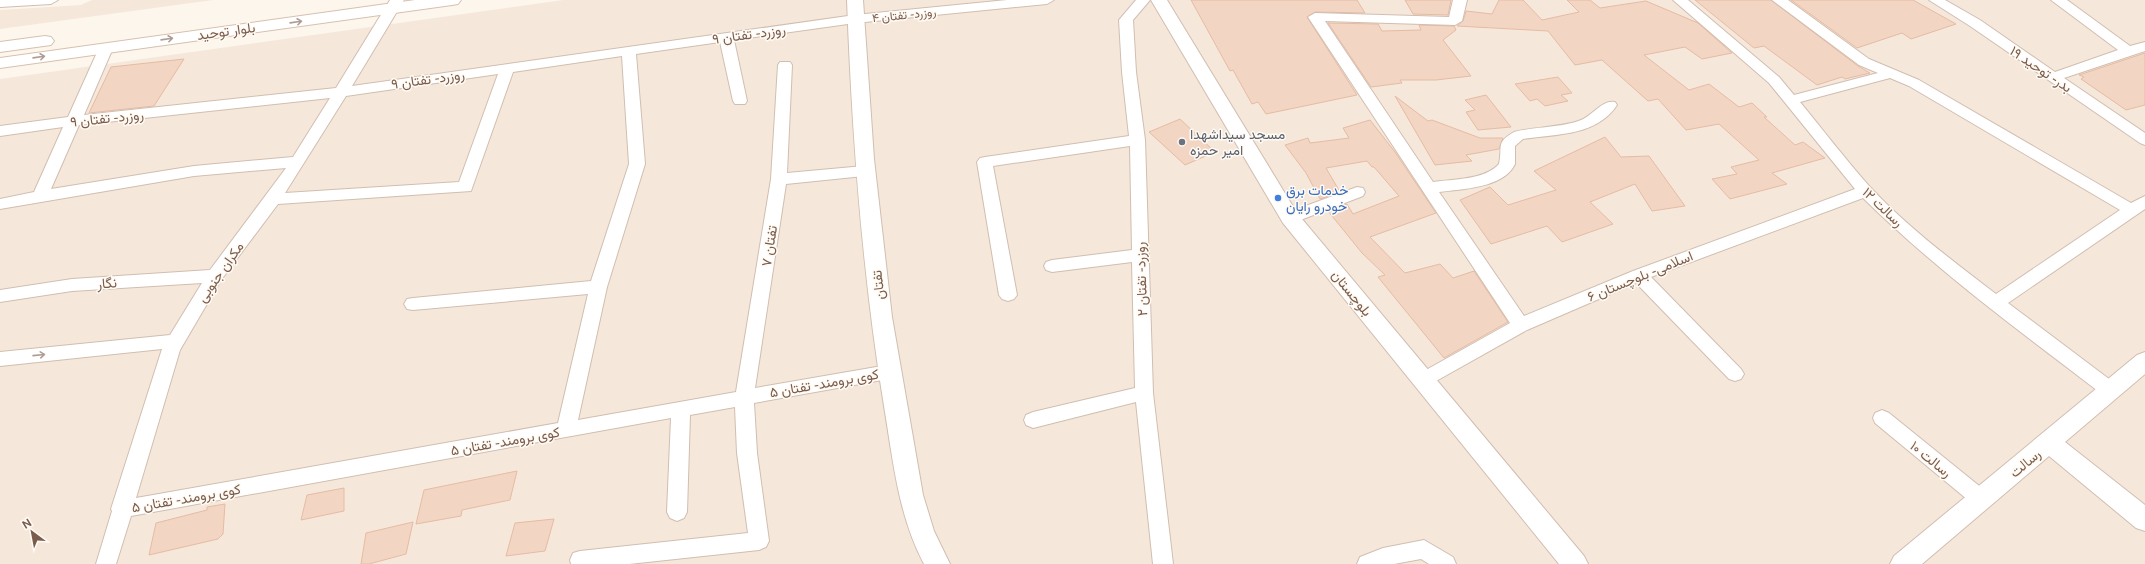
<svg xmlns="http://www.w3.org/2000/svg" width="2145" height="564" font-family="'Public Sans',Vazirmatn,sans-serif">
	<rect width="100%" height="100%" fill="#fdf6ec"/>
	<g fill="#f5e8da">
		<polygon points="92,0 213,0 0,29 0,10 81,5"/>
		<polygon points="563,0 2145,0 2145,564 0,564 0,79"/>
	</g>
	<g fill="#f3d5c3" stroke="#e6bba3">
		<polygon points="1191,0 1357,0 1365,13 1315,12 1307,17 1357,95 1266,114 1258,102 1252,104 1233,70 1230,71"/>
		<polygon points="1405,0 1451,0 1448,15 1413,14"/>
		<polygon points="1499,0 1523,0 1542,20 1579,12 1567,0 1590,0 1600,8 1646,1 1698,23 1732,53 1702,59 1685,47 1644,55 1689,90 1709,84 1739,107 1752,103 1767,117 1764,117 1795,145 1803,142 1825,158 1772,173 1787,184 1730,199 1712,179 1737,174 1731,167 1759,160 1719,124 1686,130 1658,99 1648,101 1602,60 1575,65 1548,31 1457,26 1463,21 1466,11 1492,14"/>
		<polygon points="1695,0 1771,0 1858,66 1870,73 1845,79 1842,77 1817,85 1764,46 1754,48"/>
		<polygon points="1791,0 1913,0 1956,24 1911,39 1902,33 1857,48"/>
		<polygon points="1328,23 1378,24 1382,31 1421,30 1419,25 1454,26 1456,30 1443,40 1471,76 1436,80 1400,80 1402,83 1371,87"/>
		<polygon points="2145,53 2145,105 2126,110 2081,79 2084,77 2079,75"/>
		<polygon points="184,59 154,106 89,113 111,67"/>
		<polygon points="1558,77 1572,93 1561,95 1568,101 1545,106 1537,99 1530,101 1515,84"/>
		<polygon points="1486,95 1511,127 1478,130 1466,112 1475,110 1465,100"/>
		<polygon points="1395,96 1428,121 1432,120 1480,138 1503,138 1499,149 1466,155 1472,161 1435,165"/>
		<polygon points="1180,119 1215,152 1185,165 1149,132"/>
		<polygon points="1370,120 1395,152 1436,213 1370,237 1405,273 1440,264 1453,278 1474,271 1508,322 1444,358 1378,277 1385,275 1362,253 1328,211 1347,204 1353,214 1399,196 1374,167 1372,167 1367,161 1326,168 1340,192 1320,199 1306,173 1285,145 1308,138 1310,143 1349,138 1343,128"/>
		<polygon points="1605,137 1621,157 1649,156 1685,206 1652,211 1635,184 1590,202 1613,224 1562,242 1547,226 1491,244 1460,200 1490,187 1508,205 1556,190 1534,171"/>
		<polygon points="517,471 510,500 462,510 461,516 416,524 424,490"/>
		<polygon points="344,488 344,511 301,520 307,495"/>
		<polygon points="225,504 223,534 218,539 149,555 156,523 207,510 207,507"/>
		<polygon points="554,519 545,551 506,556 515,523"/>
		<polygon points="413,522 406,554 369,564 361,564 366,533"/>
	</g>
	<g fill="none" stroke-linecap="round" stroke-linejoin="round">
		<g stroke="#d1beb0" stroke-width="2">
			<g id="minor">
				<polygon points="0,0 58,0 51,4 0,7"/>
				<path d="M390,0H404L352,86L855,15L1007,0H1054L1047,4L855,23L734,40L747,101L745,104H735L733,101L720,42L636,54L645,164L607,287L578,420L736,392L771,179L778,65L780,62H790L792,65L787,173L864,166L869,167L872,171L869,175L864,176L786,184L755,388L888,365L894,367L897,372L894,377L888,379L754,403L757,453L769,541L766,547L759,550L629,564H571L570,560L573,553L580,551L748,533L737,453L735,407L690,415L687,512L684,518L677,521L670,518L667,512L671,418L131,516L116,564H96L112,511L111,509L162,349L0,366V352L170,335L202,283L72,291L0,302V290L72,279L210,270L286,168L194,176L0,209V199L34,192L63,127L0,136V126L68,117L99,48L106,44L113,48L84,115L336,88ZM622,56L629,164L591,281L413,298L407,299L404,304L407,309L413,310L588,294L558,423L136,498L180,350L221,280L278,204L471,191L513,72ZM498,74L459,182L285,193L346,96ZM330,98L293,157L194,166L51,189L79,125Z"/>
				<polygon points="1136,0 1150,0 1133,20 1136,72 1145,140 1153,393 1173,564 1153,564 1136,402 1033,428 1026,425 1024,420 1026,415 1033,412 1135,388 1132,262 1052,272 1046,270 1044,266 1046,262 1052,260 1132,250 1130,146 993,166 1017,295 1014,299 1008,301 1002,299 999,295 977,162 980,158 985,157 1129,136 1122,72 1119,20"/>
				<path d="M1453,0H1467L1462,21L1455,25L1325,21L1433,182C1453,179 1485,180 1499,164C1503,146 1495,143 1514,132C1532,127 1566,127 1581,120C1593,115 1603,99 1615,102L1617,105C1597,136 1556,134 1523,139L1515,146V164C1504,188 1462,189 1439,192L1524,316L1633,271L1855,189L1769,83L1673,0H1688L1779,77L1794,95L1878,73L1859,65L1772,0H1788L1869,59L1919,80L2131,203L2145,196V209L2008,303L2117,385L2119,390L2117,395L2110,397L2103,395C2021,332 1937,271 1863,198L1651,277L1741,369L1744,374L1741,379L1735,381L1729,379L1636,283L1527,330L1429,385L1423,387L1417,385L1414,380L1417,375L1510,323L1308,17L1315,13L1449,17ZM1890,78L1909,86L2120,210L1996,294C1953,261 1907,227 1870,187C1846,160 1823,130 1800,102Z"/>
				<polygon points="1929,0 1945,0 1980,20 2055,72 2118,50 2051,0 2067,0 2130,46 2145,42 2145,51 2064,78 2145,133 2145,145 2140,143 1970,26"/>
				<polygon points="1357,187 1363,188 1365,192 1363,196 1290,224 1284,222 1282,218 1284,214"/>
				<polygon points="1882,410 1889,413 1988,493 1991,499 1988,505 1981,508 1974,505 1875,423 1873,418 1875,413"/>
				<polygon points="1424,540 1453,557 1456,564 1429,564 1421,559 1394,564 1357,564 1360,557 1383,548"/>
			</g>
		</g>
		<g stroke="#d1beb0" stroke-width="2">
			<g id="tertiary">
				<path d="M847,0H863L874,159L892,317L923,495L934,531L950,564H924C898,515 893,460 884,406C862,272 852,136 847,0Z"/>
				<polygon points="1151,0 1167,0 1297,213 1584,556 1588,564 1559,564 1283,223"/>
				<polygon points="2145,352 2145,374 2065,442 2145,505 2145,531 2136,528 2049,456 1922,564 1890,564 1894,556 2137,355"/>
			</g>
		</g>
		<g stroke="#d6c0b0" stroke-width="2">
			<g id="secondary">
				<polygon points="415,0 461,0 458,4 452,5 0,68 0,58"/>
				<polygon points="45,36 51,37 54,41 51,45 0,52 0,42"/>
			</g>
		</g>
		<use href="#minor" fill="#fff" fill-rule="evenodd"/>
		<use href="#tertiary" fill="#fff" fill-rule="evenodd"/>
		<use href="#secondary" fill="#fff" fill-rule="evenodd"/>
	</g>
	<defs><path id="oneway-shaft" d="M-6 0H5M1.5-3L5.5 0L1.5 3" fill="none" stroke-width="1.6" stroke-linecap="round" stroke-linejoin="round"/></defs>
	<g stroke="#af9d94">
		<use href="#oneway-shaft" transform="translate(296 22) rotate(-8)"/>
		<use href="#oneway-shaft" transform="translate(167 39) rotate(-8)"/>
		<use href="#oneway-shaft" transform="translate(39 57) rotate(-8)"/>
		<use href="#oneway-shaft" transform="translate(39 355) rotate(-6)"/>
	</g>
	<circle fill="#6b7280" stroke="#fffaf3" stroke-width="1.5" cx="1182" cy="142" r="4"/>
	<circle fill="#3f7fe0" stroke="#fffaf3" stroke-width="1.5" cx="1278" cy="198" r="4"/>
	<g text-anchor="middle" stroke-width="3" stroke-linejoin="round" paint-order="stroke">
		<g font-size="12" fill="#7a5c4d" stroke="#fffaf3">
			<text transform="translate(904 15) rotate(-6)" y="4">روزرد - تفتان ۴</text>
		</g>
		<g font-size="14" fill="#7a5c4d" stroke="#fffaf3">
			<text transform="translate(226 31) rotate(-8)" y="5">بلوار توحید</text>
			<text transform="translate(749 34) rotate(-8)" y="5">روزرد - تفتان ۹</text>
			<text transform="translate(2041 69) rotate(34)" y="5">بدر - توحید ۱۹</text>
			<text transform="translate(428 79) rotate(-8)" y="5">روزرد - تفتان ۹</text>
			<text transform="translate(107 118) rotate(-6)" y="5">روزرد - تفتان ۹</text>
			<text transform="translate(1883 207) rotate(44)" y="5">رسالت ۱۲</text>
			<text transform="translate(769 246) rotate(-81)" y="5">تفتان ۷</text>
			<text transform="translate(220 272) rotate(-55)" y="5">مکران جنوبی</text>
			<text transform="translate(1640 276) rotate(-22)" y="5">اسلامی - بلوچستان ۶</text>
			<text transform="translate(1141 279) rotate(-92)" y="5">روزرد - تفتان ۲</text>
			<text transform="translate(107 283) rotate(-4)" y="5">نگار</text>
			<text transform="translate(878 285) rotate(-97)" y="5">تفتان</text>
			<text transform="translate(1352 293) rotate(51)" y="5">بلوچستان</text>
			<text transform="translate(824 383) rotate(-10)" y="5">کوی برومند - تفتان ۵</text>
			<text transform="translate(505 441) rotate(-10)" y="5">کوی برومند - تفتان ۵</text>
			<text transform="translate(1931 459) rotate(39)" y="5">رسالت ۱۰</text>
			<text transform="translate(2025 463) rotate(-40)" y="5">رسالت</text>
			<text transform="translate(186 498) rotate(-10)" y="5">کوی برومند - تفتان ۵</text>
		</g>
		<g font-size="14" fill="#5b616d" stroke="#fffaf3" text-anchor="start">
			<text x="1190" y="139">مسجد سیداشهدا<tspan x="1190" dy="16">امیر حمزه</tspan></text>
		</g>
		<g font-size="14" fill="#366cbe" stroke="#fffaf3" text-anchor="start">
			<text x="1286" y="195">خدمات برق<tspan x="1286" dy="16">خودرو رایان</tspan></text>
		</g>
	</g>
	<g transform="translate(32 532) rotate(328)" stroke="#fffaf3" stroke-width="3" paint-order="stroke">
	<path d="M0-3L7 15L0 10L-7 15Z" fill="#7a5c4d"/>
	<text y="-6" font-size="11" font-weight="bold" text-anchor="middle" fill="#7a5c4d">N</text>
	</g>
</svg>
